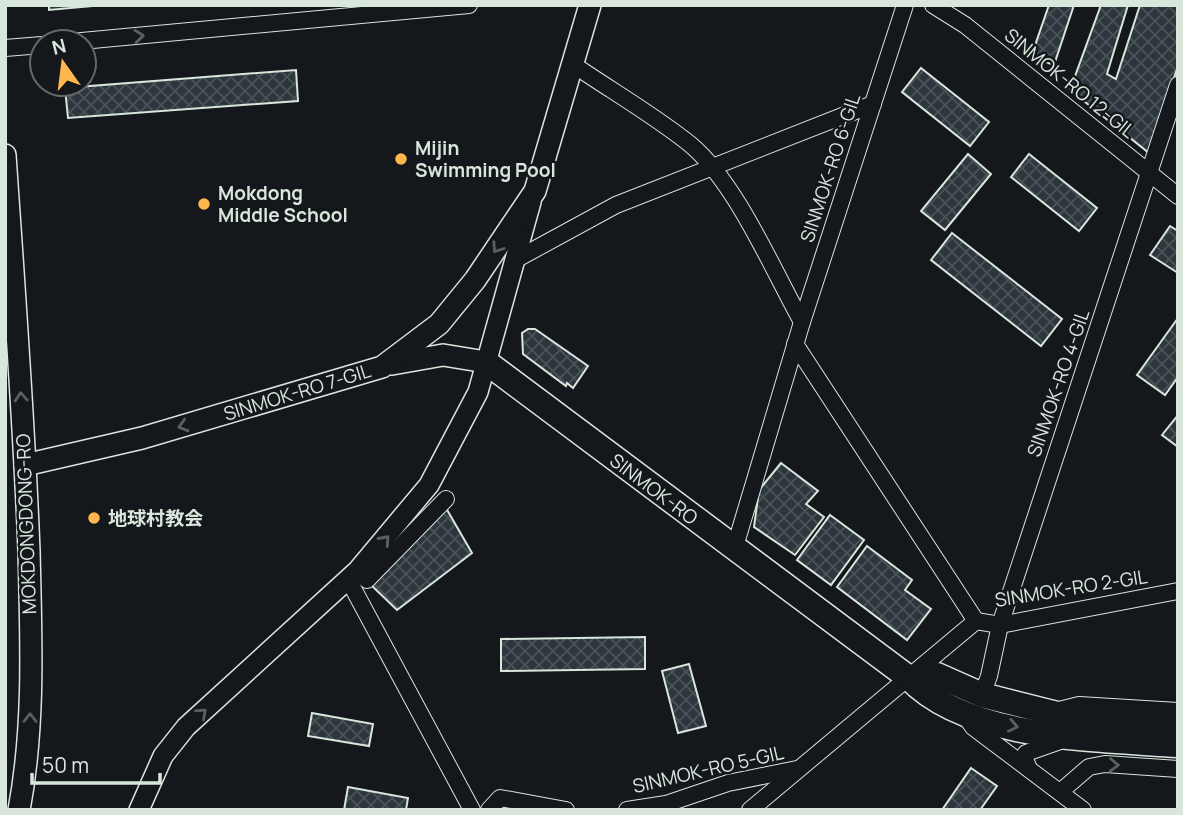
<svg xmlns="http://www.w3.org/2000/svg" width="1183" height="815" font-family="Manrope,'Noto Sans KR',sans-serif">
	<defs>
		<pattern id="building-cross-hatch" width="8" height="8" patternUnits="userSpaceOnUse" patternTransform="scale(1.75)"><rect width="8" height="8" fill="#2c363c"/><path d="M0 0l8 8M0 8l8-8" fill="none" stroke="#4a5358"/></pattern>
	</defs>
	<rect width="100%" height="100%" fill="#14181c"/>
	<g fill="url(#building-cross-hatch)" stroke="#d8e6dc" stroke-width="2">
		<polygon points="49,5 104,5 49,10"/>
		<polygon points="1049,5 1074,5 1054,65 1031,57"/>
		<polygon points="1101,5 1128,5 1107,74 1116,79 1140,5 1178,5 1178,66 1149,153 1070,90"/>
		<polygon points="921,68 989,122 970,146 902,92"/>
		<polygon points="296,70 298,101 68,118 65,88"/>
		<polygon points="968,154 991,174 945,230 921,211"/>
		<polygon points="1029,154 1097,208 1079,231 1011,177"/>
		<polygon points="1170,226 1178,231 1178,273 1150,255"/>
		<polygon points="952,233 1062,319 1041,346 931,260"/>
		<polygon points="1178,318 1178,377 1165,395 1137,375"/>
		<polygon points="528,329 535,329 588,366 573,388 567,383 566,386 523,354 522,333"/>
		<polygon points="1178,415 1178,447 1162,435"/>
		<polygon points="781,463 818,491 806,504 824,517 795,555 754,527 759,490"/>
		<polygon points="446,508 472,553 397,610 370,584"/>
		<polygon points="830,515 864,540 831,585 797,560"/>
		<polygon points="867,546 912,580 905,590 931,609 907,640 837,587"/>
		<polygon points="645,637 645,669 501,671 501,639"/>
		<polygon points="689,664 706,726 678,733 662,671"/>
		<polygon points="312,713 373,724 369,746 308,736"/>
		<polygon points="971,768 997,786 980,810 942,810"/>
		<polygon points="348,787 408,798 406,810 344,810"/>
	</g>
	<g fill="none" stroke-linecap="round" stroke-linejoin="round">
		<g stroke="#d8e6dc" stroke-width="18">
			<g id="minor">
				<polyline points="933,5 965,25 1178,196"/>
				<polyline points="71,42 469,5"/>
				<polyline points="5,48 42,45"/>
				<path d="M571,63C610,90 654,115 691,145C736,183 773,270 802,322"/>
				<polyline points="515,260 616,205 873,104"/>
				<polyline points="795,344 976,621"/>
				<polyline points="734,550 802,322 905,5"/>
				<polyline points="357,571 367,580 446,499"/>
				<polyline points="348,579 472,810"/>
				<polyline points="982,695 989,676 1000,625 1178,85"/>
				<polyline points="1055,711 1079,705 1178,711"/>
				<polyline points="965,716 973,727 1083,810"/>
				<polyline points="1029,769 1024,756 1026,753 1066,739"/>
				<polyline points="1060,792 1089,767 1105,764 1178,769"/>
				<polyline points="489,810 500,798 566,810"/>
				<polyline points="627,810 666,804 728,783 797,769"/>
				<polyline points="750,810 976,621 1000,625 1178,591"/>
			</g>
		</g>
		<g stroke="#d8e6dc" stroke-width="22">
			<polyline id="tertiary" points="139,810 163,756 186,727 357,571 429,485 478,392 531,202"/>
		</g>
		<g stroke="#d8e6dc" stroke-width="24">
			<g id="secondary">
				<path d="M5,155C14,287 24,419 29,551C31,637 35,725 19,810"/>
				<polyline points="392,364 443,355 486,362"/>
				<polyline points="25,465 142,438 382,367 439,324 475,280 535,191 590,5"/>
			</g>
		</g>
		<g stroke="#d8e6dc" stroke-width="27">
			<g id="primary">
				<path d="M486,362L909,678C968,740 1097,739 1178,745"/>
				<polyline points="909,678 937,675 982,695 1069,717 1178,726"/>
			</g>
		</g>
		<use href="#minor" stroke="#14181c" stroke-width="16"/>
		<use href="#tertiary" stroke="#14181c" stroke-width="19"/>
		<use href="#secondary" stroke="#14181c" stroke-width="21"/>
		<use href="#primary" stroke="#14181c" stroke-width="24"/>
	</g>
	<defs><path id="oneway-chevron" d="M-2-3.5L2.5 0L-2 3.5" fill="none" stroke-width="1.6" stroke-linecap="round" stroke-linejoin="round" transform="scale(1.75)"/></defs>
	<g stroke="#59605f">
		<use href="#oneway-chevron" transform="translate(139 36) rotate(-5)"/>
		<use href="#oneway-chevron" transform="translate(497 248) rotate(124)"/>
		<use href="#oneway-chevron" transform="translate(21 397) rotate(-94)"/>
		<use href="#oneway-chevron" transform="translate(183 426) rotate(163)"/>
		<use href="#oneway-chevron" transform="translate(385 540) rotate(-48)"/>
		<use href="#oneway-chevron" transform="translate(202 713) rotate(-42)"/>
		<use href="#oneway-chevron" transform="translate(30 718) rotate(-90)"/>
		<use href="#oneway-chevron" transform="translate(1013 726) rotate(12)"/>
		<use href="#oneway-chevron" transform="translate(1114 765) rotate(2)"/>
	</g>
	<g fill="#ffb74d" stroke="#14181c" stroke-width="2.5">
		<circle cx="401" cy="159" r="7"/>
		<circle cx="204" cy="204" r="7"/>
		<circle cx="94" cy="518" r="7"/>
	</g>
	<g text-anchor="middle" stroke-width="5" stroke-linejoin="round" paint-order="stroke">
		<g font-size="19" fill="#d8e6dc" stroke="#14181c">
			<text transform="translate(1070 83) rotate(39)" y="7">SINMOK-RO 12-GIL</text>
			<text transform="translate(830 168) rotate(-72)" y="7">SINMOK-RO 6-GIL</text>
			<text transform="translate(1058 383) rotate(-71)" y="7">SINMOK-RO 4-GIL</text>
			<text transform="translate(297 392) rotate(-17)" y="7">SINMOK-RO 7-GIL</text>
			<text transform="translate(654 489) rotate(37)" y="7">SINMOK-RO</text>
			<text transform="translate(26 524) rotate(-92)" y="7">MOKDONGDONG-RO</text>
			<text transform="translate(1071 588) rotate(-9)" y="7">SINMOK-RO 2-GIL</text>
			<text transform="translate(708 769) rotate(-13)" y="7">SINMOK-RO 5-GIL</text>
		</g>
		<g font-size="19" font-weight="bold" fill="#d8e6dc" stroke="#14181c" text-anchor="start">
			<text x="415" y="155">Mijin<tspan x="415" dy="22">Swimming Pool</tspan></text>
			<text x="218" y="200">Mokdong<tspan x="218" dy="22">Middle School</tspan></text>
			<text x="108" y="525">地球村教会</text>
		</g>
	</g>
	<rect width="1183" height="815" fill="none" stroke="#d8e6dc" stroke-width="14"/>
	<g transform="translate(63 63) rotate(346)"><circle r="33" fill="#14181c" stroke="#626a69" stroke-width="2"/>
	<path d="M0-5L12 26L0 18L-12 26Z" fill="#ffb74d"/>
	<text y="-10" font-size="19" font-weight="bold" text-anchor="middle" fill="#d8e6dc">N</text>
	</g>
	<path d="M32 773v10h128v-10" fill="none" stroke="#d8e6dc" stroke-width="3.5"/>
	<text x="42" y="773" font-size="21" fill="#d8e6dc" stroke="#14181c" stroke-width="5" paint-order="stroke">50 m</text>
</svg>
